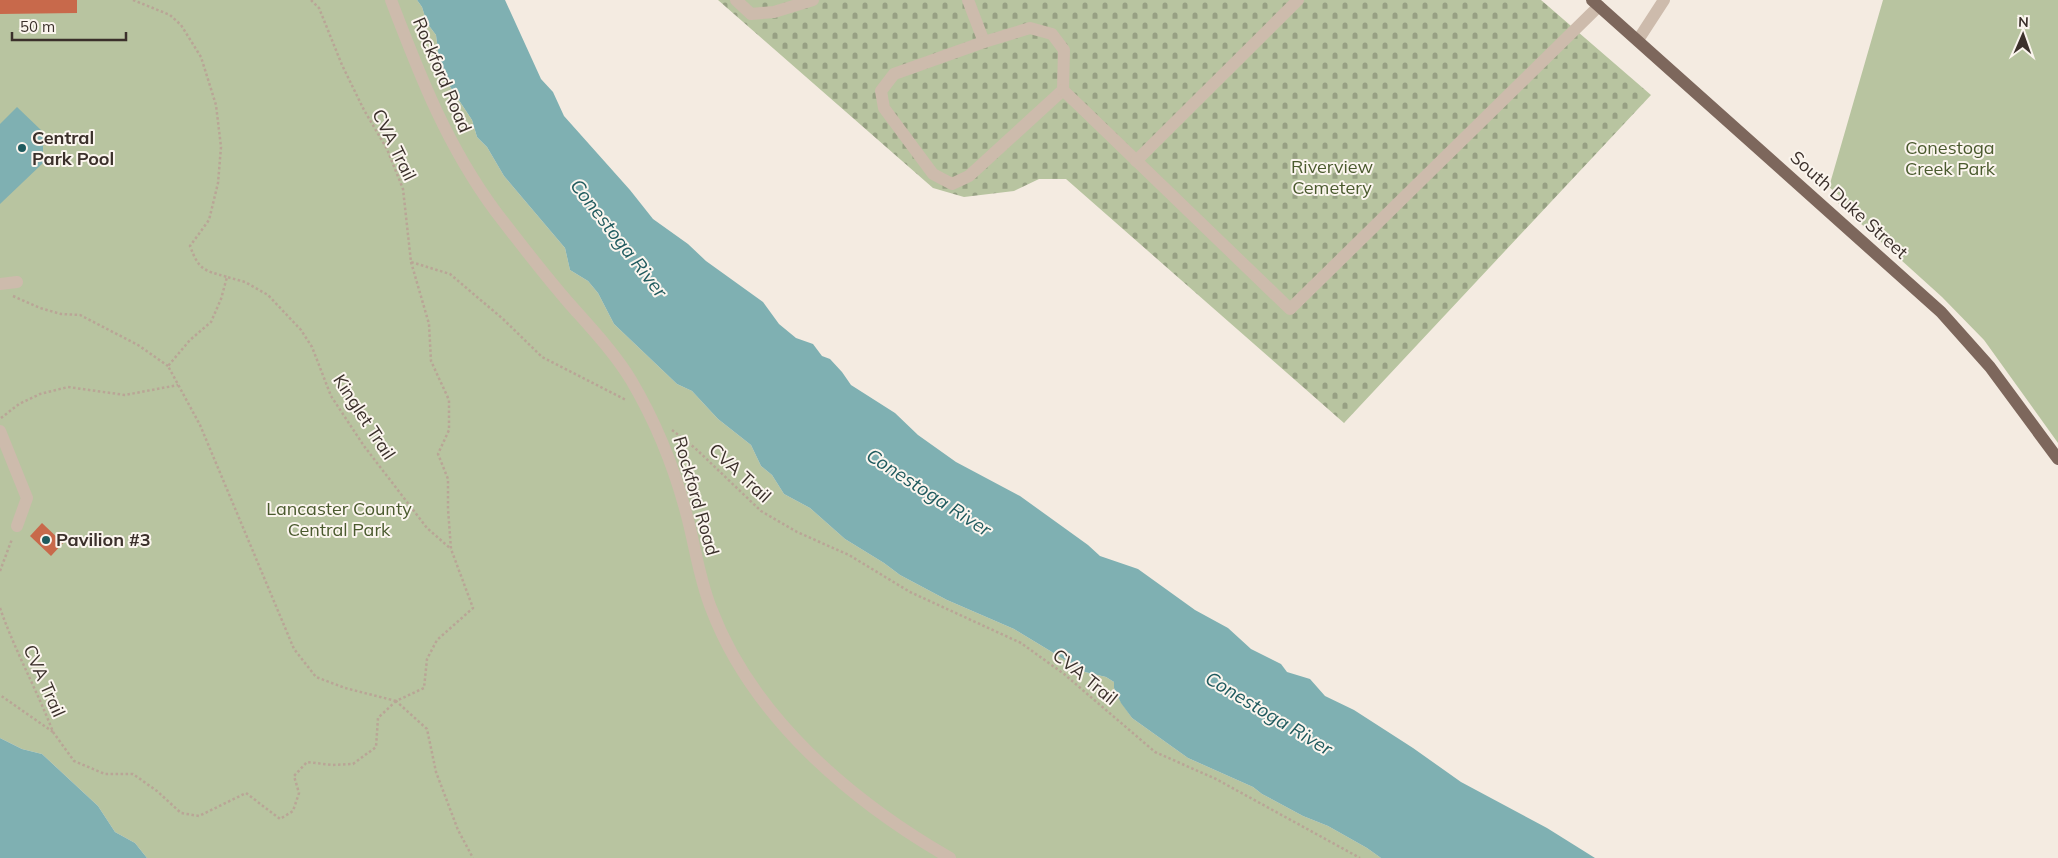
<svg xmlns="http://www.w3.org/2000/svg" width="2058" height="858" font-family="Mulish,sans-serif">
	<defs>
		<pattern id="cemetery-stones" width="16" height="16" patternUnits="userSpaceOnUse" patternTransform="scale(1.25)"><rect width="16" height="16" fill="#b8c4a0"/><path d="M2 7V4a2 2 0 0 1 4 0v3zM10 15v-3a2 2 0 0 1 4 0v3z" fill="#97a083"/></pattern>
	</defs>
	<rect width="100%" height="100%" fill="#f4ebe1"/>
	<g fill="#b8c4a0">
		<polygon points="0,0 417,0 422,7 427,23 436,35 439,59 443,76 472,120 477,137 487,147 504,176 565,248 570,270 588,281 598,293 614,324 677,384 692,391 718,419 751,445 761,466 772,475 784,494 810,508 845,539 884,563 900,575 947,600 1014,629 1085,672 1106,677 1114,682 1114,688 1121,702 1132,718 1188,758 1253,787 1262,794 1303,816 1328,826 1367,848 1381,858 147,858 135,843 115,832 98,806 42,754 22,749 0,738"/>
		<polygon points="1883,0 2058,0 2058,443 1984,340 1942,297 1838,203 1846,201 1829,187"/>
	</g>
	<polygon fill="url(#cemetery-stones)" points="718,0 1541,0 1651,95 1344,423 1066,179 1039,179 1014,191 964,197 933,188"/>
	<g fill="#7fb0b2">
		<polygon points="417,0 505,0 541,79 553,92 564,116 630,190 653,219 688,244 706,261 763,302 779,324 796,338 813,344 822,356 830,359 842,372 851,385 895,413 918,435 956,462 1020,496 1088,545 1100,556 1138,569 1195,610 1228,628 1251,649 1281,664 1287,672 1310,679 1325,696 1354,710 1413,748 1461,782 1547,828 1595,858 1381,858 1367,848 1328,826 1303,816 1262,794 1253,787 1188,758 1132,718 1121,703 1114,688 1114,682 1106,677 1085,672 1014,629 947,600 900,575 884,563 845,539 810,508 784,494 772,475 761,466 751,445 718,419 692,391 677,384 614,324 598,293 588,281 570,270 565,248 504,176 487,147 477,137 472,120 443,76 439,59 436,35 427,23 422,7"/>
		<polygon points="17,107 43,132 43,163 0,204 0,124"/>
		<polygon points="0,738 22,749 42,754 98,806 115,832 135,843 147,858 0,858"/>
	</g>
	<g fill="#c8694b">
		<polygon points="0,0 77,0 77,13 0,14"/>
		<polygon points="42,523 63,543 51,556 30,536"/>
	</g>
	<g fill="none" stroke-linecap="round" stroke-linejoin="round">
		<g stroke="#b9a596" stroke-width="2.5" stroke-dasharray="2.5 2.5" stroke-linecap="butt">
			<path d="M133,0L170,15L181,25L201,57L216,105L221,147L218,183L209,220L190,246C199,270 203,270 227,277"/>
			<polyline points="311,0 319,8 342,65 364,110 387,149 403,189 411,262 450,274 503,319 542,357 626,400"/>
			<polyline points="411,262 429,324 431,361 449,400 449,430 438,454 448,479 448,509 451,549 473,608 437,640 427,659 424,688 396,701 427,729 436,772 458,830 473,858"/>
			<polyline points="13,296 40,308 61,314 80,315 138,345 168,366"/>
			<polyline points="1,418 19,404 40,394 68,387 125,395 178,385"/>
			<polyline points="672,430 695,448 761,511 797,532 849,555 910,592 1021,643 1064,674 1155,752 1216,779 1360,858"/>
			<polyline points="0,571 12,539"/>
			<path d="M0,608C15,651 37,690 53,732L0,695"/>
			<polyline points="396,701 345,688 316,677 294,649 200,425 168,366 190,340 211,322 221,299 227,277 245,282 268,295 301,330 312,347 331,396 364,446 427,528 451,549"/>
			<polyline points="53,732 74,761 105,774 133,774 157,791 181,813 199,816 246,793 280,819 293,811 299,793 294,776 307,762 332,765 353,764 376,747 378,718 396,701"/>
		</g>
		<g stroke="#cdbbac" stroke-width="12">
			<path d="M391,0C420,76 447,146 496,212C519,242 543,273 568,302C590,327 614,352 631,380C657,424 674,466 687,516C695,546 699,578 711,608C752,717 851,801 950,858"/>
			<polyline points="736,0 751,14 774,12 813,0"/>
			<polyline points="968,0 984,42"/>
			<polygon points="1030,28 1052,34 1064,50 1063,90 969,176 952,184 933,174 884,108 881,91 894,74 984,42"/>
			<polyline points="1638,40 1664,0"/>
			<polyline points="1063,90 1290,309 1599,6"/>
			<polyline points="1136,161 1298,0"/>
			<polyline points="0,284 17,282"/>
			<polyline points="0,431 27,498 17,526"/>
		</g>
		<polyline stroke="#7d675c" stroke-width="12" points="1592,0 1941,312 1990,367 2058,459"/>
	</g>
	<g fill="#1f5a5e" stroke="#fbf5ee" stroke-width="2">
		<circle cx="22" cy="148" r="5"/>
		<circle cx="46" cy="540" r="5"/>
	</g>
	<g text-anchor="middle" stroke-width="4" stroke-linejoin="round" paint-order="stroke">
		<g font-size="18" fill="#3b302b" stroke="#fbf5ee">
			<text transform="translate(442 75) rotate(67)" y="6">Rockford Road</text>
			<text transform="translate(394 145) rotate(64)" y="6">CVA Trail</text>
			<text transform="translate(1849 205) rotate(42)" y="6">South Duke Street</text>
			<text transform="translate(364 417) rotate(57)" y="6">Kinglet Trail</text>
			<text transform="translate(740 473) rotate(43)" y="6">CVA Trail</text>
			<text transform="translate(696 496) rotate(74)" y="6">Rockford Road</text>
			<text transform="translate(1085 677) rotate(39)" y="6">CVA Trail</text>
			<text transform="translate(44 681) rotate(66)" y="6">CVA Trail</text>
		</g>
		<g font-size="18" font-weight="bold" fill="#3b302b" stroke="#fbf5ee" text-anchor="start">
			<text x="32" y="144">Central<tspan x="32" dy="21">Park Pool</tspan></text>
			<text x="56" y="546">Pavilion #3</text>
		</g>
		<g font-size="18" fill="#4a5a2e" stroke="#fbf5ee">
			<text x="1950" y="154">Conestoga<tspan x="1950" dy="21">Creek Park</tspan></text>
			<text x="1332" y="173">Riverview<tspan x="1332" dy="21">Cemetery</tspan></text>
			<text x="339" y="515">Lancaster County<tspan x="339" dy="21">Central Park</tspan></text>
		</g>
		<g font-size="19" font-style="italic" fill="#1f5a5e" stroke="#fbf5ee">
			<text transform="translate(619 238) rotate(52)" y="7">Conestoga River</text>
			<text transform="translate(929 492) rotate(33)" y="7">Conestoga River</text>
			<text transform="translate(1269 713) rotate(31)" y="7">Conestoga River</text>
		</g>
	</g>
	<g transform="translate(2023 35) rotate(2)" stroke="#fbf5ee" stroke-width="4" paint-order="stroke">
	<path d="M0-4L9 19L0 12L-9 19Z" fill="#3b302b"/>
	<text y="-8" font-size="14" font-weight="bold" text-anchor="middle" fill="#3b302b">N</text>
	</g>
	<path d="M12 32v8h114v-8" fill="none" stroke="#3b302b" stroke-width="2.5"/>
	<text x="20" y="32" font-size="15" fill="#3b302b" stroke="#fbf5ee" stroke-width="4" paint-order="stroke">50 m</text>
</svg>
